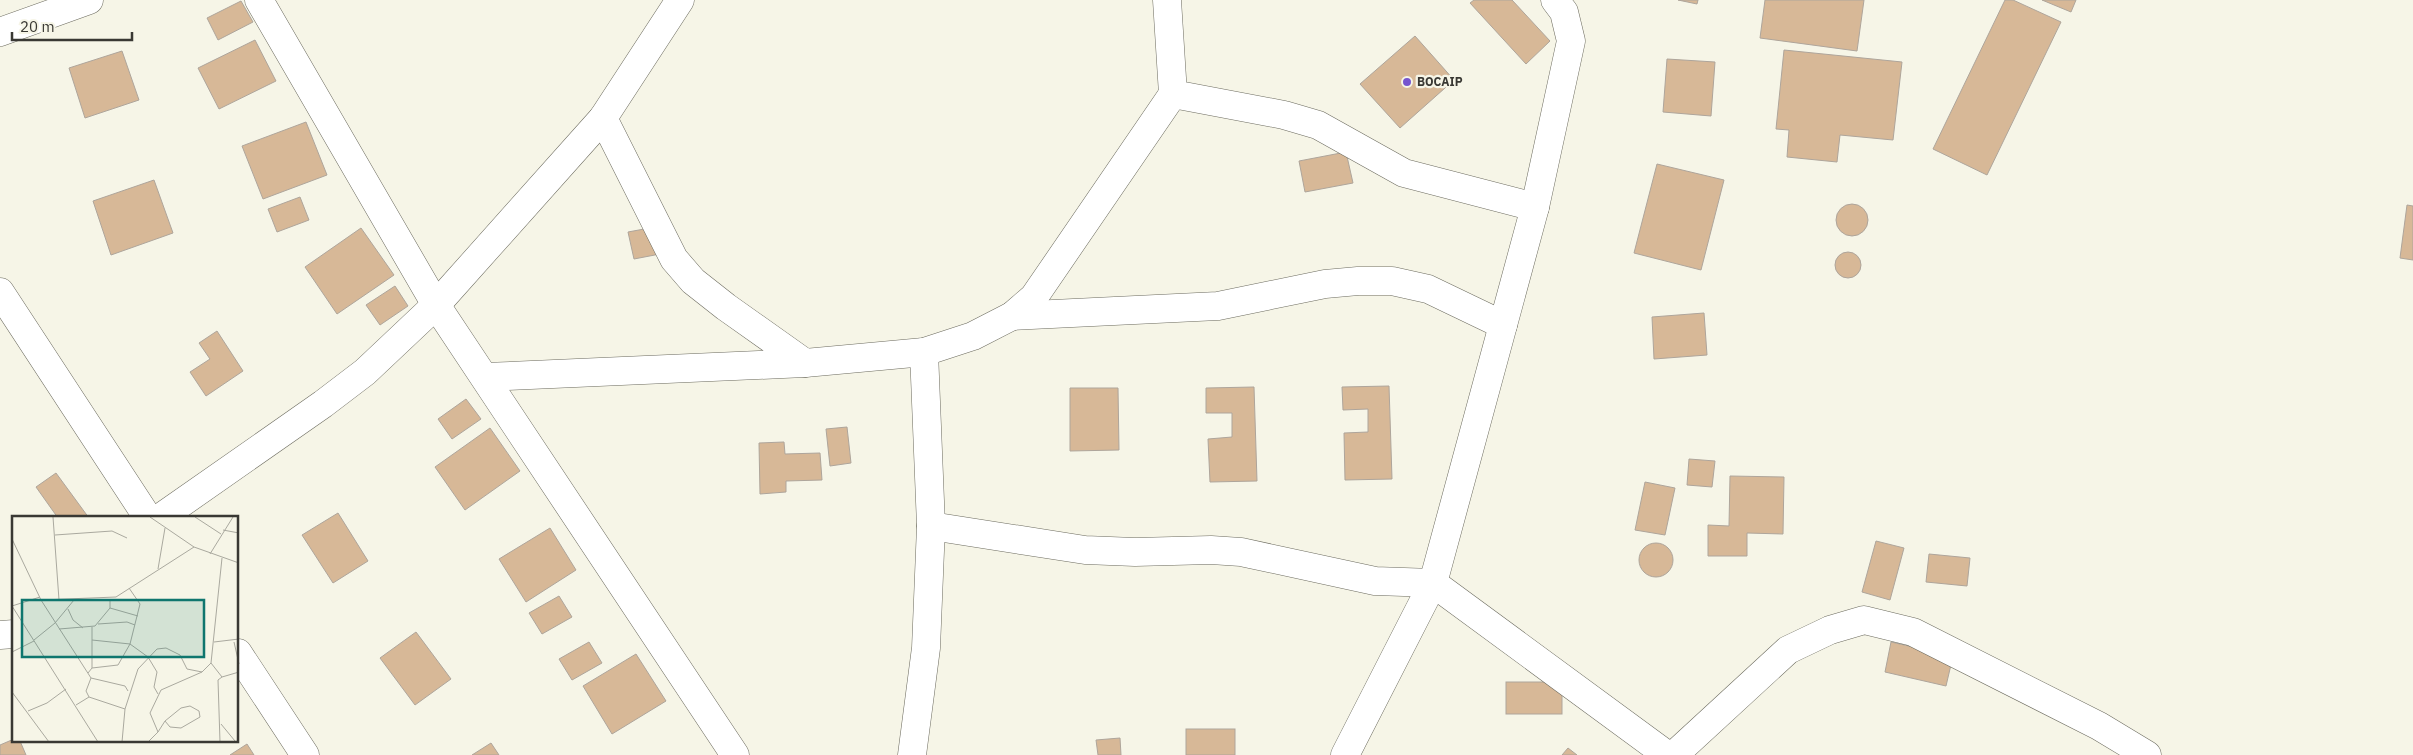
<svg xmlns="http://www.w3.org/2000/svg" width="2413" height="755" font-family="'IBM Plex Sans',sans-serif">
	<rect width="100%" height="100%" fill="#f6f5e7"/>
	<g fill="#d7b897" stroke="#aea59b">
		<polygon points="1474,0 1512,0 1550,41 1526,64 1470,3"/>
		<polygon points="1678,0 1698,0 1697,4"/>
		<polygon points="1765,0 1864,0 1857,51 1760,38"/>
		<polygon points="2005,0 2013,0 2061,22 1987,175 1933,149"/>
		<polygon points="2042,0 2076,0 2071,12"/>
		<polygon points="241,1 253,22 218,40 207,18"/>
		<polygon points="1415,36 1454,80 1400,128 1360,84"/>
		<polygon points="255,40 276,81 219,109 198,68"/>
		<polygon points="1784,50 1902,62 1893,140 1840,135 1837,162 1787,157 1789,130 1776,129"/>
		<polygon points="122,51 139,100 85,118 69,68"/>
		<polygon points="1667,59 1715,62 1711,116 1663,112"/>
		<polygon points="306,122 327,175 263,199 242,146"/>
		<polygon points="1346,152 1353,183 1305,192 1299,161"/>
		<polygon points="1657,164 1724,180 1701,270 1634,253"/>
		<polygon points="154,180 173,233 111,255 93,201"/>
		<polygon points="300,197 309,220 277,232 268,209"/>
		<circle cx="1852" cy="220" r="16"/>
		<polygon points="2407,205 2413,206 2413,260 2400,258"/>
		<polygon points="655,227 660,254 634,259 628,232"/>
		<polygon points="361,228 394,275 337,314 305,267"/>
		<circle cx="1848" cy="265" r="13"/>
		<polygon points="395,286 408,306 380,325 366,305"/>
		<polygon points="1704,313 1707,355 1654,359 1652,317"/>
		<polygon points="217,331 243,371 206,396 190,372 210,359 199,343"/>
		<polygon points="1389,386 1392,479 1345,480 1344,433 1368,432 1368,409 1343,410 1342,387"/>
		<polygon points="1254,387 1257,481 1210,482 1208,439 1232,437 1232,413 1206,413 1206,388"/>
		<polygon points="1070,388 1118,388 1119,450 1070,451"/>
		<polygon points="466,399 481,419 452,439 438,419"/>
		<polygon points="847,427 851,463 830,466 826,429"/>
		<polygon points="490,428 520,471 465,510 435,467"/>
		<polygon points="784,442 785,454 820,453 822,480 786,481 786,492 760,494 759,443"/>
		<polygon points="1689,459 1715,461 1712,487 1687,485"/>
		<polygon points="56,473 89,518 58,518 36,487"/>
		<polygon points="1730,476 1784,477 1783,534 1747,533 1747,556 1708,556 1708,525 1729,526"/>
		<polygon points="1645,482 1675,488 1665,535 1635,530"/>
		<polygon points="338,513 368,561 333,583 302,535"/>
		<polygon points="550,528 576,570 526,602 499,559"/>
		<polygon points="1876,541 1904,548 1890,600 1862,592"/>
		<circle cx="1656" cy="560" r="17"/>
		<polygon points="1929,554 1970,558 1967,586 1926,582"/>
		<polygon points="559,596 572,617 542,634 529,613"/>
		<polygon points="416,632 451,679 415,705 380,658"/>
		<polygon points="589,642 602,663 572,680 559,659"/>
		<polygon points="1891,642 1953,656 1946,686 1885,672"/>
		<polygon points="636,654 666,701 612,734 583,686"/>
		<rect x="1506" y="682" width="56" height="32"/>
		<rect x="1186" y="729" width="49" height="26"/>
		<polygon points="1120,738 1121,755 1098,755 1096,740"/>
		<polygon points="14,739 14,741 20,741 26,755 0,755 0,745"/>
		<polygon points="491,743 499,755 472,755"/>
		<polygon points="247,744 254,755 230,755"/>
		<polygon points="1568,748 1577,755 1562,755"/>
	</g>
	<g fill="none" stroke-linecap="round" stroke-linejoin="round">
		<g stroke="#6c6b5f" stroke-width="29">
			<g id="minor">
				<polyline points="259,0 436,305 735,755"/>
				<polyline points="1167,0 1173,94 1284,115 1318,125 1404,173 1535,207"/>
				<polyline points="0,32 89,0"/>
				<polyline points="603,118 674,259 693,281 726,307 805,363"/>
				<polyline points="0,292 148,518"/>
				<polyline points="1012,316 1218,306 1325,284 1358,281 1392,281 1428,289 1503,325"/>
				<polyline points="485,377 805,363 924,352 973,336 1012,316 1034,297 1173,94"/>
				<polyline points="160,518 323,404 365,372 436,305 603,118 680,0"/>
				<polyline points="931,526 1085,550 1135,552 1211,550 1241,552 1375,581 1433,583 1667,755"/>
				<polyline points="0,635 14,634"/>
				<polyline points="238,653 305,755"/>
				<polyline points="912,755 926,648 931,526 924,352"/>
				<polyline points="1345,755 1433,583 1535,207 1571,41 1564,12 1555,0"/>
				<polyline points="1674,755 1788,650 1830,630 1864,620 1913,632 2099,726 2147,755"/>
			</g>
		</g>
		<use href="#minor" stroke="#fff" stroke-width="28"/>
	</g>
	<circle fill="#7555cf" stroke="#f6f5e7" stroke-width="2" cx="1407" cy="82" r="5"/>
	<g text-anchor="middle" stroke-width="4.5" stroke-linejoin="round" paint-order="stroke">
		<g font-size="12" font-weight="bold" fill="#393833" stroke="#f6f5e7" text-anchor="start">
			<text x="1417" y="86">BOCAIP</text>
		</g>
	</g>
	<g transform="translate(12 516)">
		<rect width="226" height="226" fill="#f6f5e7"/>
		<path fill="none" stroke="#aaa99f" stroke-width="1" d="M41,1L47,84M138,1L182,31L227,47M183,1L209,18M211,14L227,17M43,19L100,15L115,22M0,23L29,84L79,162L74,175L77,181L113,193L110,226M198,38L221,1M146,53L153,12M98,83V92L126,100M29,84L104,81L182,31M0,90L86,226M0,90L28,81M56,93L61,104L71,112M86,108L115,106L123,109M80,111V152M47,113L83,110L98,92M22,124L43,107L62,84M80,124L118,128L136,141L145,156L142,171L146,178M202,126L227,123M222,126L227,148M0,136L22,125M76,157L80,152L106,149L118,128L128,88L117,72M210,161L227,156M79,162L113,170L116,175M0,176L37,226M64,189L77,181M113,193L126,153L145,133L154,132L168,139L175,153L190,156M16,195L35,187L54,173M209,208L223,225M146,216L153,205L169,192L178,190L187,195L188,201L169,212L158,211L153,205M136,226L146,216L138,197L149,174L190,156L199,147M208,226L206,164L210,161L199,147L210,42"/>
		<path fill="#0f766e" fill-opacity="0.15" stroke="#0f766e" stroke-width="2.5" d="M10,84H192V141H10Z"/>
		<rect width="226" height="226" fill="none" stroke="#393833" stroke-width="2.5"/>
	</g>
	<path d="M12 32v8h120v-8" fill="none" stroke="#393833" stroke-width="2.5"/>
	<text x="20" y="32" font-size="15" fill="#393833" stroke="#f6f5e7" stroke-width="4" paint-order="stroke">20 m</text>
</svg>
